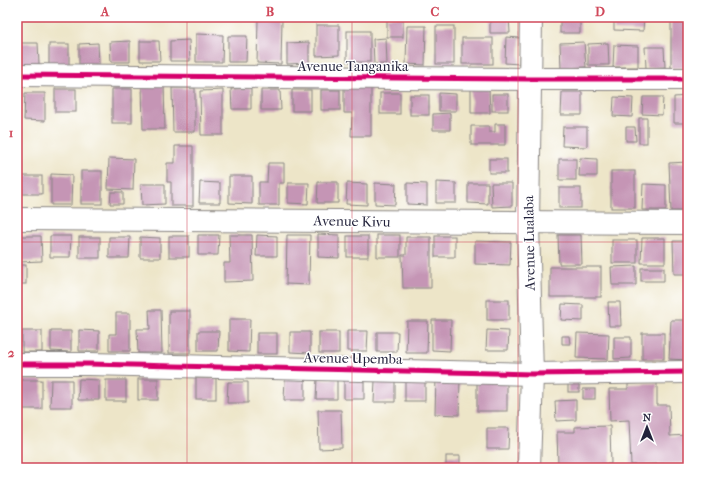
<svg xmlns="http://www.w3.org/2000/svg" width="705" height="485" font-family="'IM FELL French Canon',serif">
	<rect width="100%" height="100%" fill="#fff"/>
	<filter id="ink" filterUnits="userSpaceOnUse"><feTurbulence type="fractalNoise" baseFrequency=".025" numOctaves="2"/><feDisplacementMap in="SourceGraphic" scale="8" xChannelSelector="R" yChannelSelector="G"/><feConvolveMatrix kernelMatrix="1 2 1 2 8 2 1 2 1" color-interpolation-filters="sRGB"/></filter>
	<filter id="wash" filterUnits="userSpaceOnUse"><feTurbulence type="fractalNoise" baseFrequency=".012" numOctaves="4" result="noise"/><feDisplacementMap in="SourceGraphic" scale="16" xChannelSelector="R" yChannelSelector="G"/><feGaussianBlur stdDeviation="0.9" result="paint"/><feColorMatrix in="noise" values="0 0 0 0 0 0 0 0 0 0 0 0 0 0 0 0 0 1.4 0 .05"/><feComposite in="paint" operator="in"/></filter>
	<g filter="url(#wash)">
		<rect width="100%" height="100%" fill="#ede5c8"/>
		<g id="blocks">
			<g fill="#c595b5">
				<rect x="387" y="17" width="16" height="20"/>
				<polygon points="490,17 509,17 510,33 490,33"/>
				<rect x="560" y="17" width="20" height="16"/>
				<polygon points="614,17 644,17 643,31 614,30"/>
				<rect x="671" y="17" width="17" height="51"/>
				<polygon points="258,19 282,20 281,64 257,63"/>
				<polygon points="316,25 339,25 339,55 316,56"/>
				<polygon points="407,26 426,26 425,65 406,64"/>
				<rect x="436" y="26" width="18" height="38"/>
				<rect x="347" y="31" width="23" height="31"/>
				<polygon points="196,34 223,35 222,62 196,62"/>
				<polygon points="228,36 247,36 246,62 228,62"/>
				<polygon points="506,37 520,38 519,64 505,63"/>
				<polygon points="386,38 387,64 374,64 373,39"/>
				<rect x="462" y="38" width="31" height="26"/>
				<polygon points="189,40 190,61 170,61 170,41"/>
				<polygon points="130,41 130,62 111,62 110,42"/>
				<polygon points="140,41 159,41 160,61 140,61"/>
				<polygon points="309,42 309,63 287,64 287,43"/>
				<polygon points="584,42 586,67 561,68 560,43"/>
				<polygon points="19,43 38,43 39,64 19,65"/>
				<polygon points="98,43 99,64 79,64 79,44"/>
				<polygon points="608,43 609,65 588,65 588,44"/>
				<rect x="49" y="44" width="20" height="21"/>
				<polygon points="614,45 638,46 638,67 613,67"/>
				<polygon points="645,47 664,47 665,67 646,68"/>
				<polygon points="142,84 164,84 165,129 143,129"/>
				<polygon points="344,86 371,86 371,136 351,136 352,113 344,113"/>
				<polygon points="172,88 195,88 195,132 173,132"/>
				<polygon points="251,88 251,109 232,109 231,89"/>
				<rect x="55" y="89" width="21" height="23"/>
				<rect x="112" y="89" width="20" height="34"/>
				<polygon points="471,89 489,89 490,113 471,113"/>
				<polygon points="223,90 223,135 201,135 200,91"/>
				<polygon points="261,90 280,90 281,110 261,110"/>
				<rect x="292" y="90" width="19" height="21"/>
				<rect x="321" y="90" width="19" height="20"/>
				<polygon points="562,92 582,92 582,115 561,115"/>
				<polygon points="25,93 45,93 45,121 24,120"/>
				<rect x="380" y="93" width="20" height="21"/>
				<polygon points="439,93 456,94 456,111 439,111"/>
				<rect x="492" y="94" width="16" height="17"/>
				<rect x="410" y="95" width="19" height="20"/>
				<polygon points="688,96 688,123 674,123 674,97"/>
				<polygon points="614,97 633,98 632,117 613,116"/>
				<polygon points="643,97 663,97 662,115 642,114"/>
				<polygon points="450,113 450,130 433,130 433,114"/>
				<rect x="639" y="118" width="8" height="25"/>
				<polygon points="495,124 505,124 505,145 471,145 471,126 489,126 489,132 495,132"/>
				<polygon points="563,127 587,127 587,147 562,146"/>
				<polygon points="626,127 635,127 636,141 626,141"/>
				<polygon points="175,146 193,146 193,206 171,206 171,182 167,182 167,163 175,163"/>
				<polygon points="109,158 134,159 133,190 108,189"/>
				<polygon points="580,158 597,159 597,176 579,176"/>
				<rect x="489" y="159" width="18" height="14"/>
				<rect x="559" y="159" width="17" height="21"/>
				<polygon points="688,162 688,211 671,211 669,163"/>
				<polygon points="268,163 284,163 284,183 279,183 279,205 259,205 259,182 267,182"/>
				<rect x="81" y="171" width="21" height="33"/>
				<rect x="611" y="171" width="24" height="37"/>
				<polygon points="51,174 72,175 71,205 51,205"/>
				<rect x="22" y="176" width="20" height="18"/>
				<polygon points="229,176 252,176 252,204 229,203"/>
				<polygon points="200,182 220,183 220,203 199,203"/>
				<polygon points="318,182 338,182 338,203 317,203"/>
				<polygon points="436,182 456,183 456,203 436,203"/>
				<polygon points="288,183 309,183 308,204 288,203"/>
				<polygon points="347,183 367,184 367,205 346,204"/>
				<polygon points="375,183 396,184 395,205 375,204"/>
				<polygon points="407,183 427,184 427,205 407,204"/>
				<polygon points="468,183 488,183 488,204 468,203"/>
				<polygon points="491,183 512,183 512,206 492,207"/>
				<polygon points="141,184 165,184 165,204 142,205"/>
				<polygon points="643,184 666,185 666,210 642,210"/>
				<rect x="559" y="188" width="22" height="20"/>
				<polygon points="111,192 123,192 123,204 110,204"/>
				<polygon points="318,234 339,235 339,258 318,257"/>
				<polygon points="198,235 219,235 218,255 198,255"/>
				<polygon points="229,235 252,235 253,281 224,282 224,263 230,263"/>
				<polygon points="257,235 277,236 277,256 256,256"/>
				<polygon points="287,235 310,235 309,285 286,284"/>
				<rect x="377" y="235" width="23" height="22"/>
				<polygon points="558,235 581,235 582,264 559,264"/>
				<polygon points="18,236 41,236 42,261 19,262"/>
				<polygon points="50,236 71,236 70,257 50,257"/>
				<rect x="169" y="236" width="20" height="21"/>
				<rect x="347" y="236" width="21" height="21"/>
				<rect x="435" y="236" width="20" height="21"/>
				<rect x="79" y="237" width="21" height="21"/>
				<polygon points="109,237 130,237 129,258 109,258"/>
				<polygon points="140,237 160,238 160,258 140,258"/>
				<polygon points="406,237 431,237 431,288 403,288 402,255 406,255"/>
				<polygon points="642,238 665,238 665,263 641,263"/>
				<rect x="612" y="240" width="25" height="23"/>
				<polygon points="475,241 511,242 510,265 475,264"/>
				<polygon points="673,241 688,241 688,274 674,274"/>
				<rect x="17" y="265" width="9" height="19"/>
				<polygon points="636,266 636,285 612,285 611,267"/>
				<rect x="550" y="267" width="51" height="30"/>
				<rect x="641" y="268" width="23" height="13"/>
				<rect x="487" y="300" width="22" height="20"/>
				<polygon points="608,302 620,302 621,326 609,326"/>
				<polygon points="562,304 583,305 583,321 561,320"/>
				<polygon points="149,310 161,310 162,353 138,353 137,329 150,329"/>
				<rect x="169" y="311" width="21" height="42"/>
				<polygon points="116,313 130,313 130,351 109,351 109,334 116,334"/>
				<polygon points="229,319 250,319 249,352 229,351"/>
				<polygon points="432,320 451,320 450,351 432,350"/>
				<polygon points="671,320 688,320 688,360 669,359"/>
				<polygon points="407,321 428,321 427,353 406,353"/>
				<polygon points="79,330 99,331 99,351 79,351"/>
				<polygon points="487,330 509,331 508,350 486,350"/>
				<rect x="22" y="331" width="20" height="21"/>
				<polygon points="51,331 71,331 71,352 51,351"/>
				<polygon points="198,331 219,331 218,351 198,351"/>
				<polygon points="347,331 368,331 367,351 347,351"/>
				<polygon points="290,332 310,332 310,353 290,352"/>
				<rect x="319" y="332" width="20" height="21"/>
				<polygon points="377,332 398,332 397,352 377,352"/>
				<rect x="257" y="333" width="20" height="21"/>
				<polygon points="577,333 609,334 608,359 576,358"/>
				<rect x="642" y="333" width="22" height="26"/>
				<polygon points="562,336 569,336 570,344 562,344"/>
				<polygon points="614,337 631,337 631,358 614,359"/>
				<rect x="196" y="378" width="20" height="21"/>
				<polygon points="344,378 364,379 364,399 344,399"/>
				<polygon points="436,378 460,379 459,415 435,414"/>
				<rect x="477" y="378" width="30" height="33"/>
				<polygon points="79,379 99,380 99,400 78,400"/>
				<rect x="138" y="379" width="20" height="21"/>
				<polygon points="285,379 305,380 305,400 284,400"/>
				<polygon points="317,379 337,379 337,399 316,399"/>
				<rect x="20" y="380" width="22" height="29"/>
				<polygon points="51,380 72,380 72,407 50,407"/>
				<rect x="106" y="380" width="20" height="21"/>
				<rect x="405" y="380" width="20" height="21"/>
				<polygon points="375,381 395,381 395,402 374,402"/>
				<polygon points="228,382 248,382 248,403 227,403"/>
				<rect x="568" y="383" width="11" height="9"/>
				<polygon points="657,383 657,405 669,405 670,436 688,435 688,463 631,465 629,420 610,421 609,389 628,389 628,384"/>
				<rect x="583" y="389" width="12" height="10"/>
				<polygon points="576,400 576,420 556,421 555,401"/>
				<polygon points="318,410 341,410 342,448 319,449"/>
				<polygon points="610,426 611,464 558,465 557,432 575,432 575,427"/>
				<polygon points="487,428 509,428 508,449 487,449"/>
				<rect x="446" y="456" width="14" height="12"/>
			</g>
		</g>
	</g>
	<g filter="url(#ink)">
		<use href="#blocks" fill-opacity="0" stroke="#888482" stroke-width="1"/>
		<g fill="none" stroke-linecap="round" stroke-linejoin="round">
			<g stroke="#888482" stroke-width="24">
				<g id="minor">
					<polyline points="17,75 530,79 688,79"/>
					<polyline points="17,219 688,223"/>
					<polyline points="17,364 89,364 532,374 688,372"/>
					<polyline points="529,468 532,374 528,223 531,17"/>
				</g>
			</g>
			<use href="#minor" stroke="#fff" stroke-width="22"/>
			<g stroke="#fff" stroke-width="8">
				<g id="cycleway">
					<polyline points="17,75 530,79 688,79"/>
					<polyline points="17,364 89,364 532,374 688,372"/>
				</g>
			</g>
			<use href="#cycleway" stroke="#d6006c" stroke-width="5"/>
		</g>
	</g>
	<path fill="none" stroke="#d1495b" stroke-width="1" stroke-opacity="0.55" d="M187,17V468M352,17V468M518,17V468M17,242H688"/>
	<g text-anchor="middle" stroke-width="3" stroke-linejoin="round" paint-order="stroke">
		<g font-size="14" fill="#22223b" stroke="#fff">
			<text x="353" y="71">Avenue Tanganika</text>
			<text transform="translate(352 221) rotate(1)" y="5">Avenue Kivu</text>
			<text transform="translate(529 243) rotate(-91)" y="5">Avenue Lualaba</text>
			<text transform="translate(353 358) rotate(1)" y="5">Avenue Upemba</text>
		</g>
	</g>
	<rect width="705" height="485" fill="none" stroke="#fff" stroke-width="44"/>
	<g transform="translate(647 427)" stroke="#ffffff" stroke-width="3" paint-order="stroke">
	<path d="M0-3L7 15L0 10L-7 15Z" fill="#22223b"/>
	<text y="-6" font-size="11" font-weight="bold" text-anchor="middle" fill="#22223b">N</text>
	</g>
	<rect x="22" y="22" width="661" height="441" fill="none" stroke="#d1495b" stroke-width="1.5"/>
	<g font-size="13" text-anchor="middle" font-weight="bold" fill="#d1495b">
		<text x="105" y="16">A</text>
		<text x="270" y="16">B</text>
		<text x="435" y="16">C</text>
		<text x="600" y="16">D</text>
		<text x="11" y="137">1</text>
		<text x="11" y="357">2</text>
	</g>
</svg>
